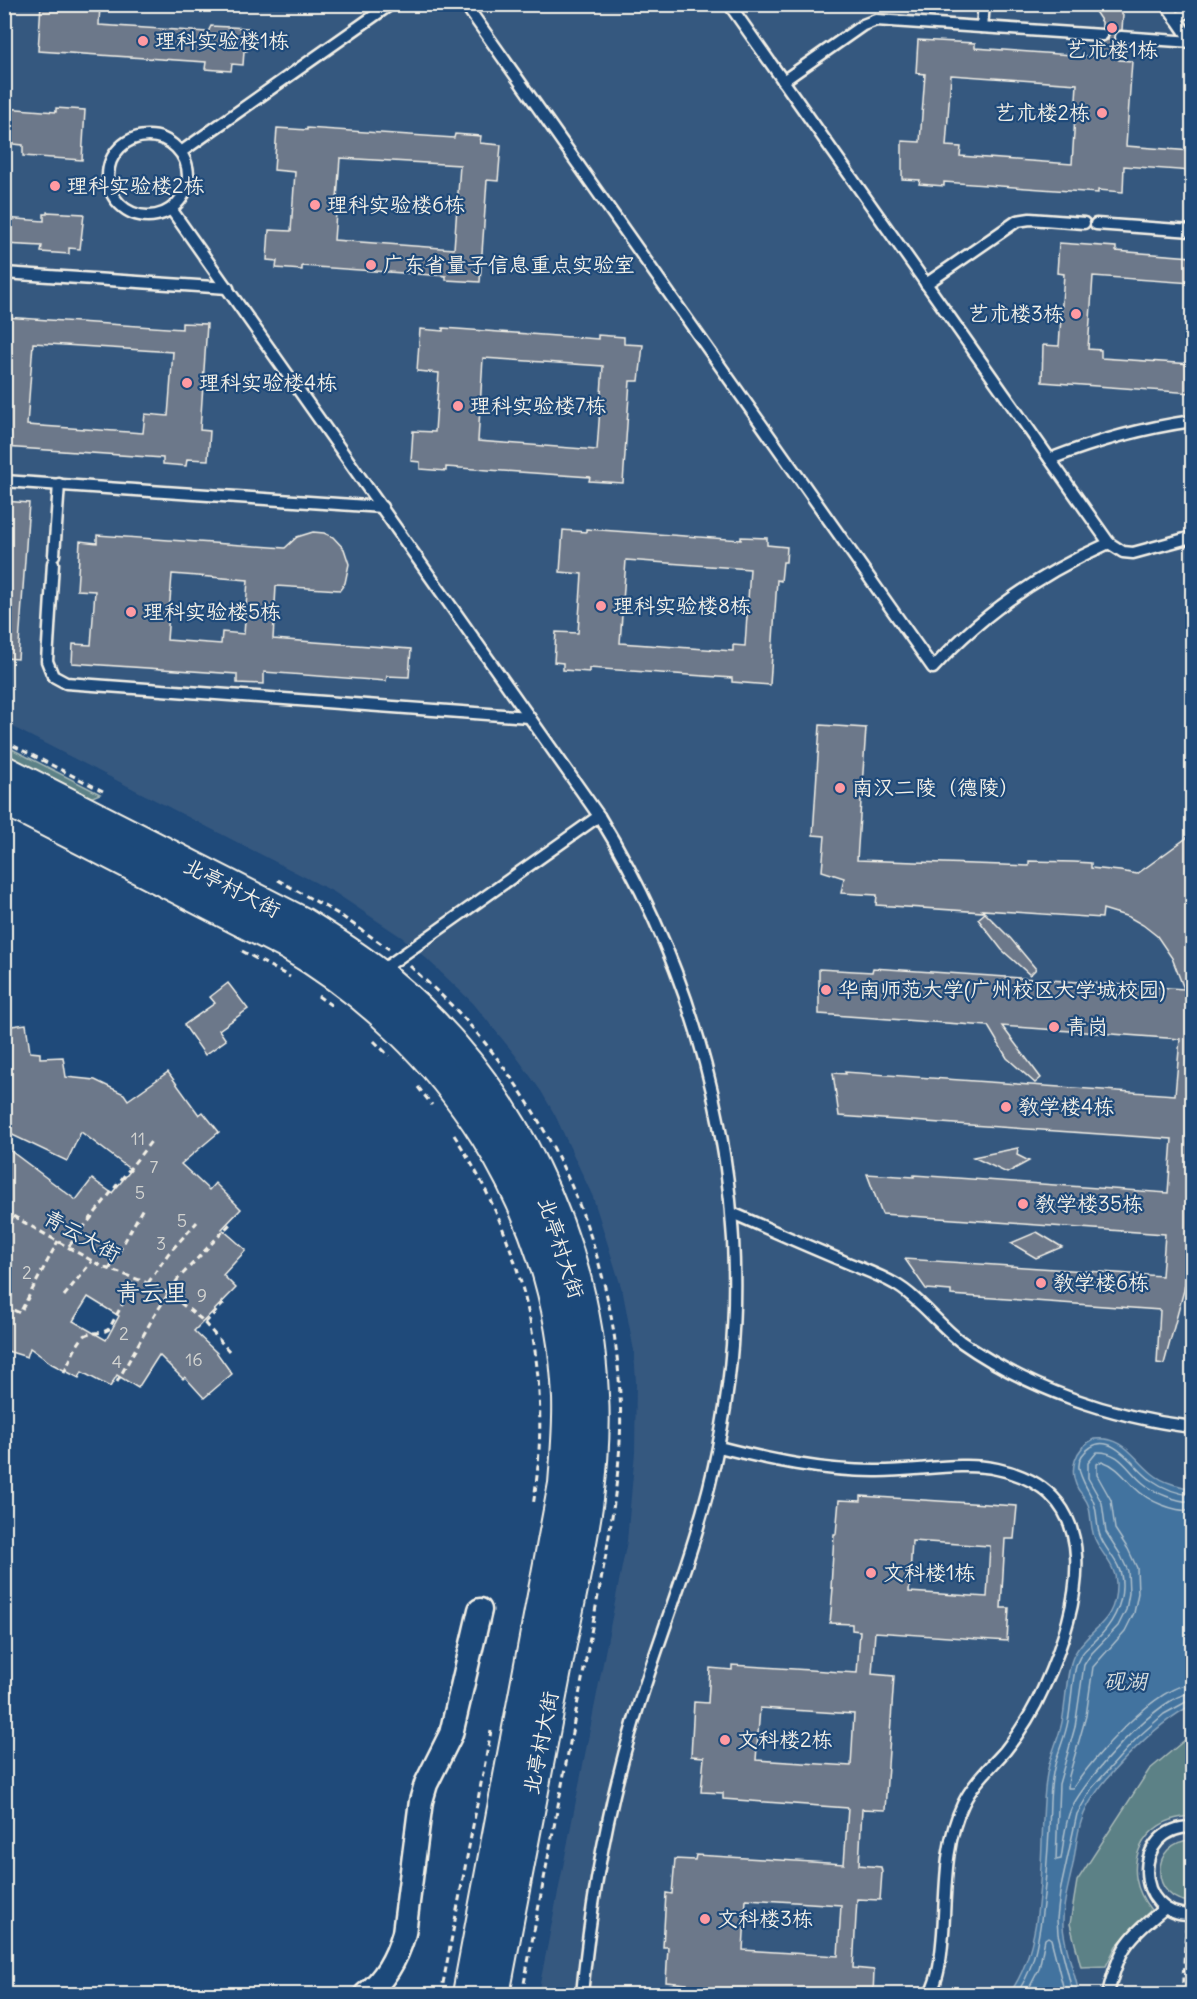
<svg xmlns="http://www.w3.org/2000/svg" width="1197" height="1999" font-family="Delius,'LXGW WenKai TC',sans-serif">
	<rect width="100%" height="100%" fill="#1f4a7a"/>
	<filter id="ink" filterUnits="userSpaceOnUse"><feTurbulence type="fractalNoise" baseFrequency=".0167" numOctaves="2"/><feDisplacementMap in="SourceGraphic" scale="12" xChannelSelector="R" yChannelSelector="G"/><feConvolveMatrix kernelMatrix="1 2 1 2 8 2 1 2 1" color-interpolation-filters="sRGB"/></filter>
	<g filter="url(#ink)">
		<polygon fill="#36587f" points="4,5 1192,5 1192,1994 538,1994 627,1541 635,1452 636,1382 634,1351 623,1293 593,1197 555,1115 541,1091 516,1056 473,1003 427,959 403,938 334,892 5,723"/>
		<g fill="#5c8186" stroke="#a8b9b7" stroke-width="1.5">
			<polygon points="4,745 100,794 83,801 5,760"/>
			<path d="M1192,1734V1816C1140,1818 1118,1870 1151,1910L1116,1946L1106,1966L1081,1967L1070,1924L1077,1881L1149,1770Z"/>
			<path d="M1192,1840V1902C1149,1901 1149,1841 1192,1840Z"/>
		</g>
		<path fill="#43739f" stroke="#8aa5bc" stroke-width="1.5" d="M1094,1439C1126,1436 1132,1458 1153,1474C1164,1483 1179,1486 1192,1489V1705C1158,1722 1094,1783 1082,1819C1076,1835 1076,1852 1072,1869C1068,1888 1062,1907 1063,1927C1065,1950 1075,1972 1079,1994H1009C1043,1948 1040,1874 1043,1819C1044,1803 1044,1786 1048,1769C1051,1753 1059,1738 1062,1722C1066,1704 1066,1670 1074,1655C1089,1627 1117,1625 1116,1583C1116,1567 1104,1557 1097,1543C1090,1532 1092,1520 1089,1508C1088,1501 1082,1495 1078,1489C1068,1470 1075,1448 1094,1439Z"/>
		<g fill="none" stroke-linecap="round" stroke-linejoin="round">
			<g stroke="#adbfcb" stroke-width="1.5">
				<path d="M1192,1502C1176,1501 1156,1494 1143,1483C1128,1471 1120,1451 1097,1452L1088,1463V1478L1102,1503L1106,1532L1120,1554L1128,1571L1129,1593L1126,1610L1118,1626L1091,1654L1084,1665L1075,1727L1059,1784L1056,1860L1061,1859C1064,1843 1064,1825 1071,1809C1086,1778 1158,1695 1192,1693"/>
				<path d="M1192,1511C1173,1511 1149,1502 1135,1488C1124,1477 1117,1466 1102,1461L1097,1464V1475L1111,1500L1115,1529L1128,1549L1137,1568L1138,1593L1134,1613L1125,1631L1093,1667L1086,1716L1069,1776L1068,1788H1073C1092,1759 1156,1685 1192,1684"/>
				<path d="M1016,1994C1031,1974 1036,1952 1040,1927C1045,1895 1047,1864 1049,1832C1050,1813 1049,1792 1053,1773C1056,1755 1065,1739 1068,1721C1072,1702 1071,1681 1077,1663C1080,1654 1087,1648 1094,1642C1111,1626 1123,1607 1122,1583C1122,1564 1108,1554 1101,1538C1096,1528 1098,1518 1095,1507C1092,1489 1063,1465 1091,1447C1113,1432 1136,1470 1150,1479C1163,1488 1178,1494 1192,1495"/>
				<polyline points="1026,1994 1039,1969 1045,1939 1048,1937 1051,1939 1065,1994"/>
				<polyline points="1073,1994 1058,1934 1057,1919 1060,1892 1077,1814 1092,1788 1137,1738 1164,1714 1188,1701 1192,1700"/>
			</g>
		</g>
		<g fill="#6c788a" stroke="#f4f1e8" stroke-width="1.5" fill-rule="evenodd">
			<polygon points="41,4 100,4 99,25 208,32 211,26 248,28 247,51 244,51 243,65 232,64 231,71 205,69 206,62 38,51"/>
			<path d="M1090,4H1116L1123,15L1122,30L1115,32L1114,37L1116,43L1120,44L1119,60L1132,61L1126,146L1192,151V171L1124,166L1123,192L1098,190V193L944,182V186L919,184L920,180L902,179V141L920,142L925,74L916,73L918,40L975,43V48L1100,57L1101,42L1108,40L1109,35L1107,29L1102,27V22ZM951,75L1077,84L1072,164L960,156L961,147L946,146Z"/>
			<polygon points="4,108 56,112 56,108 85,110 82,160 23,156 23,145 4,143"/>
			<path d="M277,128L307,130V128L454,138L455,134L481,136L480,143L501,145L498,181L487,180L480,282L446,280V276L302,266V270L276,268L277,261L267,260L269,230L291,231L295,172L274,170ZM340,158L460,165L454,249L334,240Z"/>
			<polygon points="47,212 84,214 80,249 69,248 69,254 41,252 42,246 4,244 4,218 44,221 44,214 47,214"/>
			<polygon points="1059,243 1116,247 1116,251 1192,257 1192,283 1093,276 1088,349 1101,350 1101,358 1192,364 1192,393 1042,382 1043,345 1059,346 1064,274 1057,273"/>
			<path d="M4,317L182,329V323L207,324L200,430L210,431L208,460L187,459L186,466L163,464V458L4,447ZM33,343L173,352L168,416L145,414L143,433L27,425Z"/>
			<path d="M443,328L598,339V335L624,337V344L643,345L639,381H630L623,483L589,481L590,477L446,467V471L420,469V462L411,461L413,431L435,432L439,373L417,371L420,329L443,331ZM483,358L603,366L597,450L478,441Z"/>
			<polygon points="4,501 29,503 18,659 4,658"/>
			<path d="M586,529L741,540V537L767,538V545L787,547L786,562H783L781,581L777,580L770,685L732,682V678L589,668V672L563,670V663L554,662L556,632L578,633L582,574L560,572L563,530L586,532ZM626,560L750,569L745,646L733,645V651L620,643Z"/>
			<path d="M313,532L324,533L333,537L344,549L349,564L345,583L340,590L276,586L273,639L411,649L409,677L387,676L386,681L264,672V684L237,683V674L72,663L73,644L91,645L95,591L77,590L80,541L97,543V535L285,548L297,537ZM172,574L248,580L244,634L222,632L221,644L167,640Z"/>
			<polygon points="820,725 866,728 857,860 1029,866 1029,861 1074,862 1091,863 1091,868 1120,871 1137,874 1192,834 1192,1227 1184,1290 1164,1364 1157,1363 1160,1310 951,1295 951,1291 926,1289 905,1259 1162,1276 1165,1234 882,1214 867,1174 914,1177 914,1175 1168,1193 1172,1139 839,1116 833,1073 846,1074 845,1072 1175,1095 1180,1039 1002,1026 1041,1078 1035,1083 1007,1058 988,1026 819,1014 819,969 872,972 873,968 1184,989 1172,958 1157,936 1143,925 1129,917 1103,909 1102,918 982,910 984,912 876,905 877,895 841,893 844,878 822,871 825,836 813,835"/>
			<polygon points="985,913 1011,939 1036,969 1030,975 1002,950 978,919"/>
			<polygon points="228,983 248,1009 219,1030 226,1040 205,1055 184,1025 215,1003 210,997"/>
			<path d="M26,1024L30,1052L40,1053V1058L63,1057L66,1077L95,1080L124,1094L128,1100L168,1072L199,1115L203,1112L219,1132L181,1164L209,1190L215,1183L241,1209L222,1229L246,1250L223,1275L236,1288L194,1331L217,1353L232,1374L204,1398L185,1377L183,1379L159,1355L138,1388L117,1375L110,1387L82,1372L79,1378L52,1364L30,1348L27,1357L4,1350V1146L76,1200L92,1179L112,1193L131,1170L81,1132L67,1161L4,1131V1027ZM88,1297L119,1316L106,1340L73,1321Z"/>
			<polygon points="1018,1148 1017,1155 1029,1161 1007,1173 973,1157"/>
			<polygon points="1037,1232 1062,1247 1036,1258 1011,1243"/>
			<path d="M861,1496L1017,1506L1014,1539H1005L1001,1608H1009L1007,1641L875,1632L872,1674L894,1676L885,1810L862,1809L859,1865L881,1867L882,1872L880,1900L857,1899L853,1968L874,1970L873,1995H756L687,1990V1984L666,1982L668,1947H663L666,1893L672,1894L675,1859L695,1860L696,1855L844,1864L848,1808L723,1799V1793L701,1792L704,1757L691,1756L694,1702L708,1703L710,1668L732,1670V1665L857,1673L860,1631L852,1630V1624L830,1623L833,1588H831L834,1534H836L839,1500L861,1501ZM912,1541L990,1546L987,1597L909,1592ZM760,1708L854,1714L851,1766L756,1760ZM746,1899L841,1905L838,1956L743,1950Z"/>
		</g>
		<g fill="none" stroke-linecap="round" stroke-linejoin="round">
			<g stroke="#f4f1e8" stroke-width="15">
				<g id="lane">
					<path d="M465,4L933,668C982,613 1042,573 1109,543L729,4"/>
					<polyline points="1166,4 1192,42"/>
					<polyline points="1176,19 1192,8"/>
					<polyline points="982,27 984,4"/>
					<polyline points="1121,37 1192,42"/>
					<polyline points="783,81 863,25 876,20 1102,35"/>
					<circle cx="148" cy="176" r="40"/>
					<polyline points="181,152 391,4"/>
					<path d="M171,209L599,816C714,1003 762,1230 718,1447C700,1540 662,1627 635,1717C607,1807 591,1901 582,1994"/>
					<polyline points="1096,224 1192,231"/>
					<polyline points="4,273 228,288"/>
					<polyline points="926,284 1017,221 1030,219 1084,223"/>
					<path d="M1050,459C1096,441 1143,428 1192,421"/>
					<polyline points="4,481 382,507"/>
					<polyline points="1109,543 1123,552 1133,553 1192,537"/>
					<polyline points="54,555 59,484"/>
					<polyline points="53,563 47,661 53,676 66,683 529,717"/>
					<polyline points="379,972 599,816"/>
					<path d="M732,1213C769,1229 805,1245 841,1260C859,1268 878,1274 895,1284C917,1296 939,1325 960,1341C1028,1389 1111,1417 1192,1427"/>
					<path d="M719,1447C770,1460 822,1471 875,1471C913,1472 961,1461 997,1469C1112,1493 1078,1612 1043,1689C1033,1712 1020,1732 1005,1751C990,1768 973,1783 963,1804C944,1843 946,1890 943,1933C941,1955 940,1975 930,1994"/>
					<path d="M1192,1827C1131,1827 1133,1917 1192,1915"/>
					<path d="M1108,1994C1119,1947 1128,1938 1165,1908"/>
				</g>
			</g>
			<g stroke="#f4f1e8" stroke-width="27">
				<path id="street" d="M366,1994C386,1979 397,1957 404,1933L421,1801L426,1784L451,1734L480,1610"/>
			</g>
			<g stroke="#f4f1e8" stroke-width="36">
				<g id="secondary">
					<path d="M4,772L301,923C331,942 361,961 389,984C509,1085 585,1238 592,1395C597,1481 575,1565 559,1649C537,1764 515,1879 493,1994"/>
					<path d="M4,798L289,944C451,1039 561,1207 569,1398C570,1427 567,1456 565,1484L469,1994"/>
				</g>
			</g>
			<g stroke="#f4f1e8" stroke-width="3" stroke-dasharray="6 4.5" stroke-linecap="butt">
				<polyline points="4,741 103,791"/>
				<polyline points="278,880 340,915 389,949"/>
				<polyline points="242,951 290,977"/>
				<path d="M410,966C430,985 451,1003 469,1024C559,1126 614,1259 620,1395C623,1447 615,1498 607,1549L522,1994"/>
				<polyline points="318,996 335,1008"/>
				<polyline points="374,1041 389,1056"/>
				<polyline points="418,1087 432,1105"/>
				<path d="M454,1135C526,1245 554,1376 533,1506"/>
				<polyline points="4,1211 103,1267 145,1282 169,1294 201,1319 229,1351"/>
				<polyline points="4,1232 13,1216"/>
				<polyline points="69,1246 153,1139"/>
				<polyline points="109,1270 144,1206"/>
				<polyline points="148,1283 168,1254 197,1222"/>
				<polyline points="64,1296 92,1261"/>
				<polyline points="4,1306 20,1313 58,1241"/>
				<polyline points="205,1323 226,1301"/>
				<path d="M64,1373C68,1365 78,1339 86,1335C93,1331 101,1335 109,1329L136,1279"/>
				<polyline points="117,1382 154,1316 178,1279 232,1222"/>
				<polyline points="441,1994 491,1731"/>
				<polyline points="1182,1994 1186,1929"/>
			</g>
			<use href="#lane" stroke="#1f4a7a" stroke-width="10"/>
			<use href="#street" stroke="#1f4a7a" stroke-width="22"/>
			<use href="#secondary" stroke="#1f4a7a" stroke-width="32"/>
		</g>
	</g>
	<g fill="#ff9aa2" stroke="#1f4a7a" stroke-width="2">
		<circle cx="1112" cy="28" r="6"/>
		<circle cx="143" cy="41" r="6"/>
		<circle cx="1102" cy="113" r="6"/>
		<circle cx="55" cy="186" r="6"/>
		<circle cx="315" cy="205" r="6"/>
		<circle cx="371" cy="265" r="6"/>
		<circle cx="1076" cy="314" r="6"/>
		<circle cx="187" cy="383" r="6"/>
		<circle cx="458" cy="406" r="6"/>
		<circle cx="601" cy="606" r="6"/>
		<circle cx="131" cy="612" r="6"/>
		<circle cx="840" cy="788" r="6"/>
		<circle cx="826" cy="990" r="6"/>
		<circle cx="1054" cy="1027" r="6"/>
		<circle cx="1006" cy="1107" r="6"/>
		<circle cx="1023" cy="1204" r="6"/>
		<circle cx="1041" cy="1283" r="6"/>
		<circle cx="871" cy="1573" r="6"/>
		<circle cx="725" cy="1740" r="6"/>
		<circle cx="705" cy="1919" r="6"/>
	</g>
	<g text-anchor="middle" stroke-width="4.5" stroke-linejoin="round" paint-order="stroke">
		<g font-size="18" fill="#d2d3d0">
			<text x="138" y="1145">11</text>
			<text x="154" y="1173">7</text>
			<text x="140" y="1199">5</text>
			<text x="182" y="1227">5</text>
			<text x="161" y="1250">3</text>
			<text x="27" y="1279">2</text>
			<text x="202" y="1302">9</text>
			<text x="124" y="1340">2</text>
			<text x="194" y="1366">16</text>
			<text x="117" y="1368">4</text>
		</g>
		<g font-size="21" fill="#f4f1e8" stroke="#1f4a7a" text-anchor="start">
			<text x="155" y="48">理科实验楼1栋</text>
			<text x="1112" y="57" text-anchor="middle">艺术楼1栋</text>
			<text x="1090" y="120" text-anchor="end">艺术楼2栋</text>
			<text x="67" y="193">理科实验楼2栋</text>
			<text x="327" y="212">理科实验楼6栋</text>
			<text x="383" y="272">广东省量子信息重点实验室</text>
			<text x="1064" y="321" text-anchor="end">艺术楼3栋</text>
			<text x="199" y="390">理科实验楼4栋</text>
			<text x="470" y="413">理科实验楼7栋</text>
			<text x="613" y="613">理科实验楼8栋</text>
			<text x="143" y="619">理科实验楼5栋</text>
			<text x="852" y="795">南汉二陵（德陵）</text>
			<text x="838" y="997">华南师范大学(广州校区大学城校园)</text>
			<text x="1066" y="1034">青岗</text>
			<text x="1018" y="1114">教学楼4栋</text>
			<text x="1035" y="1211">教学楼35栋</text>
			<text x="1053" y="1290">教学楼6栋</text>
			<text x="883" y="1580">文科楼1栋</text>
			<text x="737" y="1747">文科楼2栋</text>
			<text x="717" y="1926">文科楼3栋</text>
		</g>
		<g font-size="21" fill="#f4f1e8" stroke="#1f4a7a">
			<text transform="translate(232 888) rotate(27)" y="7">北亭村大街</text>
			<text transform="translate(82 1236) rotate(29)" y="7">青云大街</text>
			<text transform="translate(561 1248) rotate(72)" y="7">北亭村大街</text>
			<text transform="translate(541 1743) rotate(-79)" y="7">北亭村大街</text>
		</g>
		<g font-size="22" font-style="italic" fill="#d9dedd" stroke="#1f4a7a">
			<text x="1125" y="1689">砚湖</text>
		</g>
		<g font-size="24" fill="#f4f1e8" stroke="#1f4a7a">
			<text x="152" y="1301">青云里</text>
		</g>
	</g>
	<rect width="1197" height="1999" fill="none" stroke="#1f4a7a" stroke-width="24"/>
	<rect x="12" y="12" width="1173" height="1975" fill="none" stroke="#f4f1e8" stroke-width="2" filter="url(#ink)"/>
</svg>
